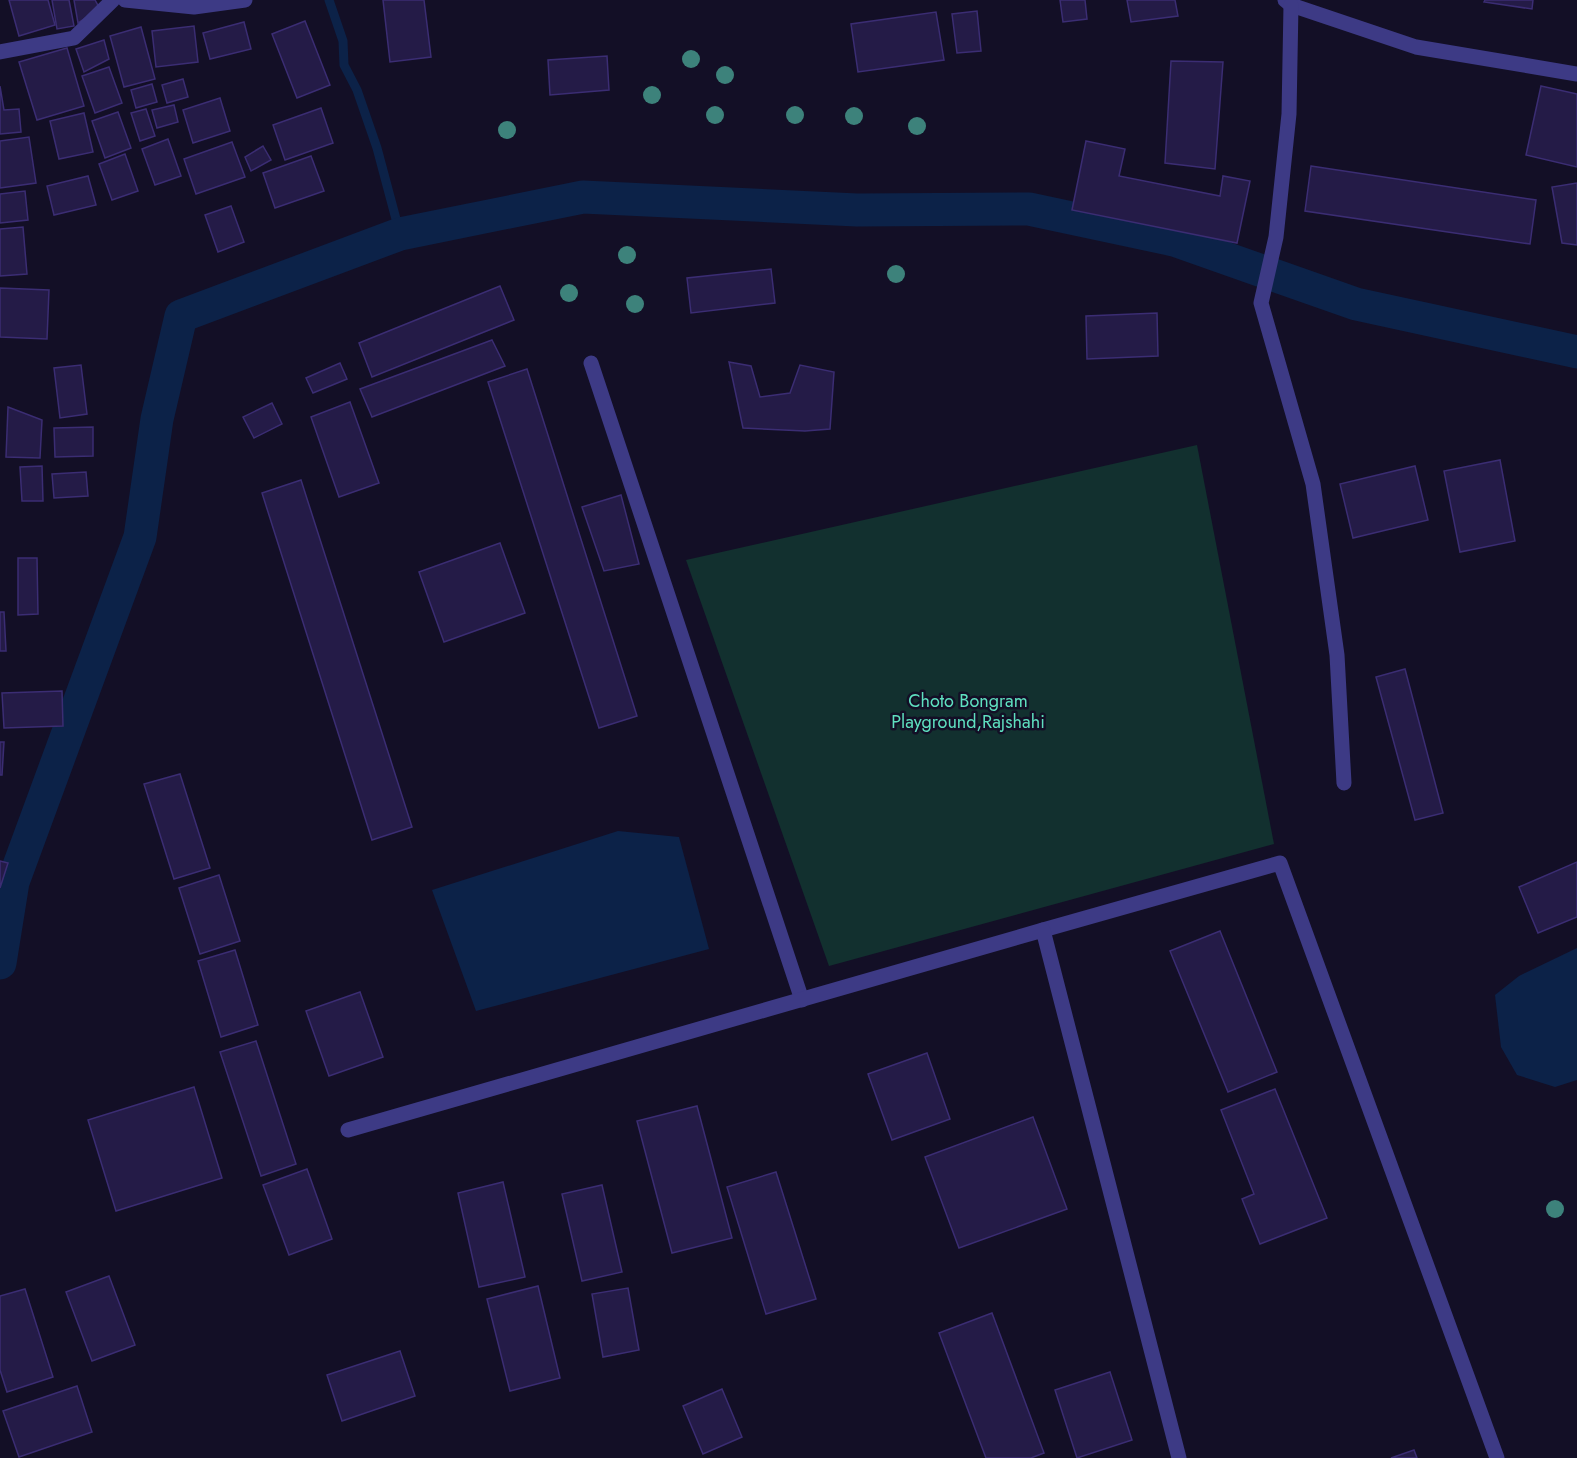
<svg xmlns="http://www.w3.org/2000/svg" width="1577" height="1458" font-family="Jost,sans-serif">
	<rect width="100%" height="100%" fill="#130f26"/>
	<polygon fill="#12302f" points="1197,445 1274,844 829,966 686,560"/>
	<g fill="#0c2248">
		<polygon points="618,831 679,837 709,949 476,1011 432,890"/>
		<polygon points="1577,948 1577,1080 1555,1087 1517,1075 1501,1047 1495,995 1519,976"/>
	</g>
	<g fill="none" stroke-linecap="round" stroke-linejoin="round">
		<polyline stroke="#0c2248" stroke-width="9" points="329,0 343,41 344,65 357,90 377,148 400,234"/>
		<polyline stroke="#0c2248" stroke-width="33" points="0,963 13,882 140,537 157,419 181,316 400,234 583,197 857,210 1029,209 1174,240 1356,304 1577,352"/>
	</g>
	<g fill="#241b47" stroke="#3b2d73" stroke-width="1.5">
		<polygon points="9,0 48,0 55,25 19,36"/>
		<polygon points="52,0 69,0 74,26 57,29"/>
		<polygon points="74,0 95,0 100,9 78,23"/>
		<polygon points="383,0 424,0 431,57 390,62"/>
		<polygon points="1060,0 1085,0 1087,19 1063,22"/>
		<polygon points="1127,0 1175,0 1178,16 1131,22"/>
		<polygon points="1485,0 1533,0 1532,9 1484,2"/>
		<polygon points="977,11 981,51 957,53 952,14"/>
		<polygon points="936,12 944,60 858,72 851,24"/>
		<polygon points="305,21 330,85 297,98 272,34"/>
		<polygon points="244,22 251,49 210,59 203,33"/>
		<polygon points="194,26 198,62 156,67 152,31"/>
		<polygon points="141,27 155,79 124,87 110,36"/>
		<polygon points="104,40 109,59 84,72 76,49"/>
		<polygon points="67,48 84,106 37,120 19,62"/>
		<polygon points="607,56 609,90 550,95 548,60"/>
		<polygon points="1171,61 1223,62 1215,169 1165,163"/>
		<polygon points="109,67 122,103 95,113 82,76"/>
		<polygon points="183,79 188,97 167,103 162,85"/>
		<polygon points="152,84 157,102 136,108 131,90"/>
		<polygon points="0,86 4,110 19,109 21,132 0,134"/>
		<polygon points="1541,86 1577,94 1577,167 1526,155"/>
		<polygon points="220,98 230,131 193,143 183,110"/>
		<polygon points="174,105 178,122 157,128 152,110"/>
		<polygon points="321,108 333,143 285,160 273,125"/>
		<polygon points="146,109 155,136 140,141 131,113"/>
		<polygon points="118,112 131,148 105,158 92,121"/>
		<polygon points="84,113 93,152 59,159 50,121"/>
		<polygon points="29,137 36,183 0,188 0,141"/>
		<polygon points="168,139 181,176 155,185 142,149"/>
		<polygon points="1086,141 1125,149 1119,176 1220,196 1223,176 1250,181 1237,243 1072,210"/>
		<polygon points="232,142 245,177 196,194 184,159"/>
		<polygon points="263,146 271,160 251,171 245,157"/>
		<polygon points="125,154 138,191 112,200 99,164"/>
		<polygon points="311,156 324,191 275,208 263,173"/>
		<polygon points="1311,166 1536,200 1530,244 1305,211"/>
		<polygon points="88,176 96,205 54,215 47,186"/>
		<polygon points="1577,183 1577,245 1562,243 1552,187"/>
		<polygon points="25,191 28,220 0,223 0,194"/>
		<polygon points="231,206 244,242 218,252 205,215"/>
		<polygon points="23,227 27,274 0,276 0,229"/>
		<polygon points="771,269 775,303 691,313 687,278"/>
		<polygon points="500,286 514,320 372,377 359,343"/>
		<polygon points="0,288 49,290 47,339 0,337"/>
		<polygon points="1157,313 1158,356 1087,359 1086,316"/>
		<polygon points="492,340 505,366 372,417 360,389"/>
		<polygon points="729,362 751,366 760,397 790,393 800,365 834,372 830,429 805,431 743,428"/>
		<polygon points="340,363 347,379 313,393 306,378"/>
		<polygon points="81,365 87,414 60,418 54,368"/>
		<polygon points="527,369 637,716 599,728 488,382"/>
		<polygon points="350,402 379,483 339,497 311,417"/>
		<polygon points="272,403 282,424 254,438 243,417"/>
		<polygon points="8,407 42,420 40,458 6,457"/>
		<polygon points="93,427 93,456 55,457 54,428"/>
		<polygon points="1500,460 1515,541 1460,552 1444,471"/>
		<polygon points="42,466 43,501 22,501 20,467"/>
		<polygon points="1415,466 1428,520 1353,538 1340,484"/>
		<polygon points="86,472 88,496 54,498 52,474"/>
		<polygon points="301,480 412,827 372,840 262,493"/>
		<polygon points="621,495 639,564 604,571 582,507"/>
		<polygon points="500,543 525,613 444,642 419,572"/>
		<polygon points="18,558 37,558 38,614 18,615"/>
		<polygon points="0,612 4,612 6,651 0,651"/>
		<polygon points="1405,669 1443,813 1415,820 1376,677"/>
		<polygon points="62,691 63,726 4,728 2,693"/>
		<polygon points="0,742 4,742 2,775 0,775"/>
		<polygon points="180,774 210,868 174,879 144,784"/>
		<polygon points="0,861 8,863 0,888"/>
		<polygon points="1577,862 1577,917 1538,933 1519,887"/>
		<polygon points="219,875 240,941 200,954 179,888"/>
		<polygon points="1220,931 1277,1072 1228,1092 1170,951"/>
		<polygon points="235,950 258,1025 221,1037 198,961"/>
		<polygon points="360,992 383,1057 329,1076 306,1011"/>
		<polygon points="256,1041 296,1164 261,1176 220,1052"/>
		<polygon points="927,1053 950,1119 892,1140 868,1074"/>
		<polygon points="194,1087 222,1178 116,1211 88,1120"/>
		<polygon points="1275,1089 1327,1218 1260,1244 1242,1199 1254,1194 1221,1110"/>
		<polygon points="697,1106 732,1238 672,1253 637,1121"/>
		<polygon points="1033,1117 1067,1209 959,1248 925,1157"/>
		<polygon points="307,1169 332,1239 289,1255 263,1185"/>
		<polygon points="776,1172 816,1299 766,1314 727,1187"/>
		<polygon points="503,1182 525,1277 479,1287 458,1193"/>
		<polygon points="602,1185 622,1272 582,1281 562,1194"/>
		<polygon points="109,1276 135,1345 92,1361 66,1292"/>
		<polygon points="538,1286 560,1378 510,1391 487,1299"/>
		<polygon points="628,1288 639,1350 603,1357 592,1294"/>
		<polygon points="25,1289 53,1377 7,1392 0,1370 0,1296"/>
		<polygon points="992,1313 1044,1453 1031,1458 986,1458 939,1333"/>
		<polygon points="400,1351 415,1396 342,1421 327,1375"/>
		<polygon points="1110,1372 1132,1440 1077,1458 1055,1390"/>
		<polygon points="77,1386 92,1432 19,1457 3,1411"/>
		<polygon points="722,1389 742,1437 703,1454 683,1406"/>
		<polygon points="1414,1450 1417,1458 1391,1458"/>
	</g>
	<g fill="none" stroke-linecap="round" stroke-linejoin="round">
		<g stroke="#3d3a85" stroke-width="15">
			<polyline points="125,0 194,7 245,0"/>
			<polyline points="1285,0 1291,5 1416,47 1577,74"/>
			<polyline points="1291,5 1289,114 1276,237 1261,303 1313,484 1337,655 1344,783"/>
			<polyline points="0,52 74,38 113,0"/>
			<polyline points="591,363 802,1000"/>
			<polyline points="1043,930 1280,863 1497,1458"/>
			<polyline points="348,1130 1043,930 1179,1458"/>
		</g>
	</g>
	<g fill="#3d827b">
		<circle cx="691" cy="59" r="9"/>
		<circle cx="725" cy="75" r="9"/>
		<circle cx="652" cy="95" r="9"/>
		<circle cx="715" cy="115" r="9"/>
		<circle cx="795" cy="115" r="9"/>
		<circle cx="854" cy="116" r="9"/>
		<circle cx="917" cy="126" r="9"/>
		<circle cx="507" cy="130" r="9"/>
		<circle cx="627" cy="255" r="9"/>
		<circle cx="896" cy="274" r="9"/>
		<circle cx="569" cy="293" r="9"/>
		<circle cx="635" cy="304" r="9"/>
		<circle cx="1555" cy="1209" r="9"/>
	</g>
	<g text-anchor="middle" stroke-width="5" stroke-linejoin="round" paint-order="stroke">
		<g font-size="18" fill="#5fe0c0" stroke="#130f26">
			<text x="968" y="707">Choto Bongram<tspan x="968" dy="21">Playground,Rajshahi</tspan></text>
		</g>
	</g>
</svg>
